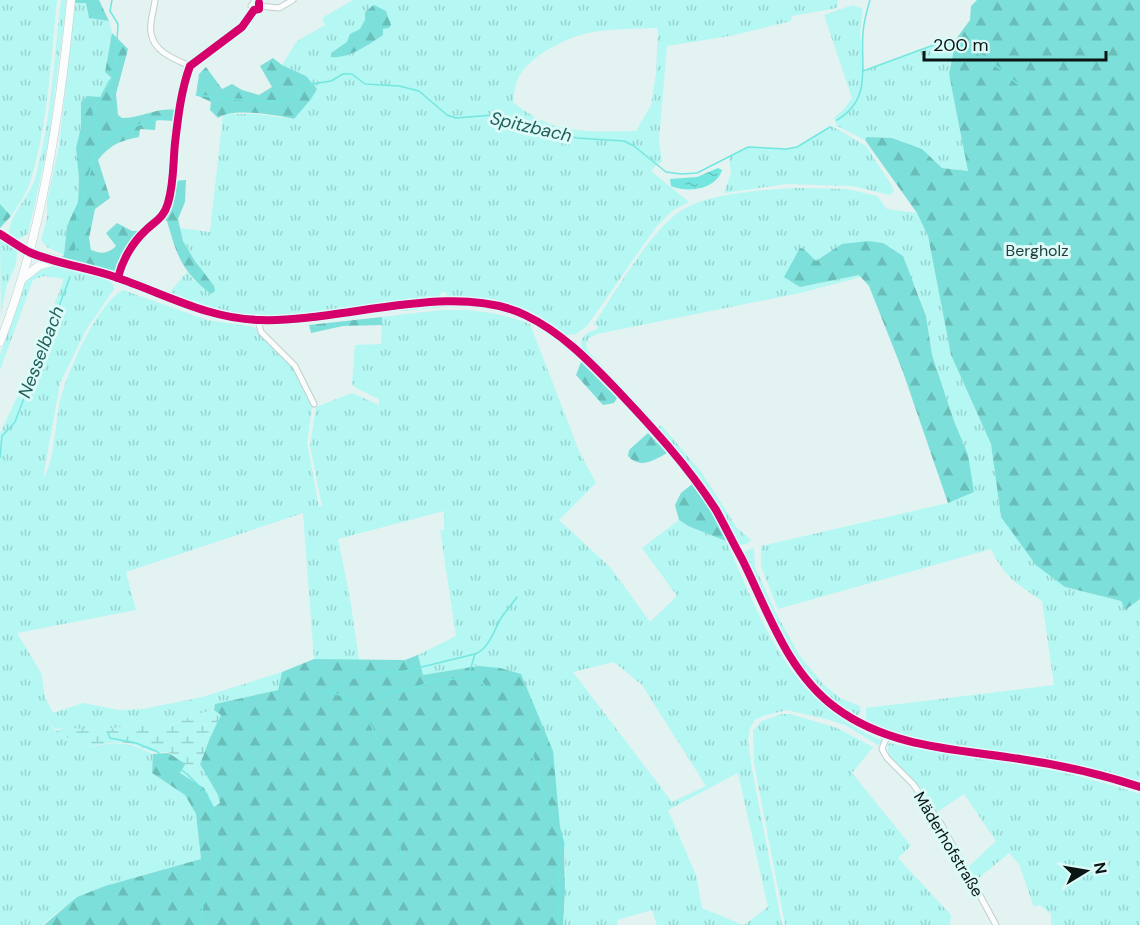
<svg xmlns="http://www.w3.org/2000/svg" width="1140" height="925" font-family="'DM Sans',sans-serif">
	<defs>
		<pattern id="grass-tufts" width="24" height="20" patternUnits="userSpaceOnUse" patternTransform="scale(1.5)"><rect width="24" height="20" fill="#b4f7f3"/><path d="M3 7l-1-3M5 7V3M7 7l1-3M15 17l-1-3M17 17v-4M19 17l1-3" fill="none" stroke="#99d3cf"/></pattern>
		<pattern id="forest-firs" width="22" height="20" patternUnits="userSpaceOnUse" patternTransform="scale(1.5)"><rect width="22" height="20" fill="#7cdfda"/><path d="M5 1l3.5 6h-7zM16 11l3.5 6h-7z" fill="#6abeba"/></pattern>
		<pattern id="wetland-marsh" width="20" height="14" patternUnits="userSpaceOnUse" patternTransform="scale(1.5)"><rect width="20" height="14" fill="#b4f7f3"/><path d="M1 5h8M5 5V1M11 12h8M15 12V8" fill="none" stroke="#99d3cf"/></pattern>
		<pattern id="water-ripples" width="26" height="14" patternUnits="userSpaceOnUse" patternTransform="scale(1.5)"><rect width="26" height="14" fill="#74e6e0"/><path d="M2 4q2-2 4 0t4 0M15 11q2-2 4 0t4 0" fill="none" stroke="#63c4bf"/></pattern>
	</defs>
	<rect width="100%" height="100%" fill="#e3f3f1"/>
	<g fill="url(#grass-tufts)" fill-rule="evenodd">
		<path d="M0,0H57C51,57 48,124 31,179C27,193 19,204 11,216L0,204Z"/>
		<path d="M61,0H67L48,145L28,234L17,240L10,236C5,220 30,196 35,179C51,121 54,59 61,0Z"/>
		<path d="M353,0H838L837,8L792,16L791,21L730,36L667,46L659,140L662,162L657,164L651,171L689,202L673,210L656,227L587,326L576,334L567,335C524,306 500,297 447,298L446,292L441,293L440,298L390,304L387,301H383V305L319,313L261,316V314C229,318 198,305 168,294L187,272L195,282L204,274L183,241L180,228L210,232L223,114H257L294,119L306,76L282,65L297,41L325,25L322,18ZM658,28L656,73L651,105L636,131C587,132 553,135 513,102C514,96 514,90 516,84C522,60 561,40 584,34C608,28 634,29 658,28Z"/>
		<polygon points="86,2 89,18 109,21 112,33 105,72 111,77 99,97 87,96 81,103 81,127 76,148 79,179 78,202 67,226 64,255 47,247 41,240 47,219 47,201 59,146 75,3"/>
		<polygon points="853,5 863,9 860,34 864,71 939,43 954,46 949,74 969,171 942,168 922,149 892,138 867,137 865,140 837,126 834,118 844,109 852,98 824,15"/>
		<polygon points="832,126 866,146 892,186 894,191 890,195 852,186 786,184 724,193 731,173 729,157 748,147 786,149 797,147"/>
		<path d="M795,188L847,189L877,196L887,209L917,213L928,236L951,355L991,444L1001,517L1065,587L1121,601L1125,610L1140,599V782L1097,769L1038,756L919,740L890,732L866,721V708L1054,685L1042,601C1017,584 1004,577 991,549L778,609L761,566V546L948,503L974,491L954,421L932,355L926,316L915,285L883,243C850,240 843,244 816,262L804,249L800,287L859,275L861,277L800,293L597,334L589,338L586,344L588,351L655,422L654,424L582,349L581,340L587,333L597,329L598,326L594,324C614,294 654,225 684,209C711,193 764,190 795,188Z"/>
		<polygon points="0,238 17,251 16,264 6,287 1,315"/>
		<path d="M52,266L109,280L114,286V289L86,330L60,383L43,478C54,464 55,426 59,407C64,378 97,303 123,290L207,320L254,327L273,348L290,362L306,391L312,407L307,443L319,507L322,506L310,446L316,407L352,393L379,405V399L354,387L352,383L355,345L381,344L382,317C439,310 474,303 530,324L579,451L596,483L559,520L611,568L650,622L677,596L642,548L679,520L688,526L726,541C765,628 788,701 883,741L882,744L878,745L845,725L830,720L787,710L763,716L755,720L750,728L748,741L752,769L782,925H744L768,907L738,773L668,810L696,875L702,908L743,925H657L652,910L617,920L618,925H563C565,893 569,859 560,827L478,666L423,676L418,655L456,636L440,530H444V511L338,539L350,598L359,660L314,659L303,513L126,572L136,610L17,633L41,673L45,697L53,713L83,703L119,710L143,709L202,697L282,672L278,690L215,704L214,710L192,716L166,727L139,721L121,727L101,730L64,728L55,729L46,718L55,731L85,748C116,742 125,740 153,754L152,773L185,795L196,814L201,859L105,886L77,897L42,925H0V434L28,373L64,279L44,276L33,280L0,370V355L26,281L39,269L40,270ZM614,662L642,685L706,786L672,802L573,672Z"/>
		<path d="M449,305C532,305 564,339 618,395L617,396C573,352 535,308 467,306C446,306 424,309 402,311V309Z"/>
		<polygon points="398,310 348,318 266,324 266,323 347,317"/>
		<polygon points="661,425 702,473 737,528 751,540 749,543 740,545 697,476 657,428"/>
		<path d="M754,548L755,567L776,613L799,655L824,685L840,698L860,706L861,712L857,717C794,676 774,618 743,553L750,549Z"/>
		<polygon points="782,714 790,714 837,728 873,747 852,773 911,846 898,858 951,915 950,925 785,925 754,763 753,730 762,721"/>
		<path d="M890,743C935,754 981,758 1027,766C1066,772 1103,782 1140,794V925H1051V914L1040,905L1034,907L1019,864L1009,853L974,882L967,868L996,841L964,794L937,812L931,803L890,757L888,751V744Z"/>
		<polygon points="197,758 218,795 220,802 214,807 204,788 180,773 186,763"/>
	</g>
	<g fill="url(#forest-firs)">
		<polygon points="75,0 99,0 109,21 89,18 86,3 75,3"/>
		<polygon points="977,0 1140,0 1140,599 1125,610 1121,601 1065,587 1036,565 1001,517 991,444 951,355 928,236 917,213 865,140 867,137 892,138 922,149 942,168 968,171 949,74 956,39 970,20 971,6"/>
		<path d="M374,5L386,11L391,25L389,28L383,29V35C369,44 349,59 331,57V53L347,42L350,34L360,29L365,20V12Z"/>
		<path d="M112,33L128,49L116,94L118,115L122,118C142,118 156,107 178,110L177,121L156,120L155,130L140,129L139,137C120,141 111,144 98,160L110,198L95,209L89,238L91,250C101,254 108,254 116,246L106,233L117,223L132,231H145L129,251L118,278L59,260L64,255L67,226L78,202L79,179L76,148L81,127V102L87,96L101,97L112,78L105,72Z"/>
		<path d="M273,58L282,65L306,76L317,89L311,99L294,119C276,115 232,107 218,118L210,110L211,102L196,95L199,74L206,67L222,89L232,84L242,90L259,95L272,87L260,66Z"/>
		<path d="M186,180L185,202L178,219L183,241L195,261L214,286L215,291L211,294C181,271 177,255 167,221L160,218L173,181Z"/>
		<polygon points="0,204 11,216 0,228"/>
		<polygon points="868,241 883,243 903,256 926,316 932,355 954,421 968,455 974,492 948,503 903,372 869,286 859,275 800,287 784,277 800,248 804,249 816,261 842,244"/>
		<polygon points="382,317 382,325 343,326 311,333 309,325"/>
		<polygon points="581,362 617,398 614,403 603,405 576,375"/>
		<path d="M648,433L667,453C653,461 640,469 628,456L629,450Z"/>
		<polygon points="692,484 709,506 726,541 688,526 679,520 675,505 681,493"/>
		<polygon points="418,655 423,675 478,666 500,668 521,674 553,751 560,827 564,842 565,892 563,925 44,925 77,897 105,886 201,859 196,814 185,795 152,773 153,754 168,753 186,763 180,773 204,788 214,807 220,803 218,795 200,764 209,740 215,704 278,690 282,672 314,659 405,660"/>
	</g>
	<path fill="url(#wetland-marsh)" d="M214,710L221,715L208,742L200,764L195,771L168,752C149,754 151,750 135,745C119,739 101,744 85,748L55,731L64,728L101,730L121,727L139,721L166,727L192,716Z"/>
	<path fill="url(#water-ripples)" d="M718,168L722,170C716,190 687,193 671,186L670,179L697,177Z"/>
	<g fill="none" stroke-linecap="round" stroke-linejoin="round">
		<g stroke="#74e6e0" stroke-width="1.5">
			<path d="M863,71L939,43C973,39 1004,73 1029,94"/>
			<path d="M196,95C229,98 262,104 294,99L301,87L306,85L331,81L343,74H352L365,84L399,86L419,91L447,115L456,118L493,115L577,138L624,141L634,146L666,172L681,174L697,173L748,147L786,149L797,147L830,127"/>
			<path d="M837,120C873,99 860,65 863,32C864,21 867,10 870,0"/>
			<polyline points="101,142 93,112 108,83 115,74 118,24 110,11 112,0"/>
			<path d="M76,252V222L97,147C112,131 149,121 170,117"/>
			<polyline points="0,458 2,436 15,422 70,277"/>
			<path d="M469,674L475,654C489,649 494,630 501,618C506,611 512,604 517,597"/>
			<polyline points="329,691 357,676 378,672 401,672 475,654"/>
			<path d="M323,693C336,690 351,701 362,707L392,692L418,687L433,680L459,679L471,675L481,681L529,742L540,783L554,820"/>
			<polyline points="362,707 391,766 401,858"/>
			<polyline points="108,733 110,738 136,743 156,751 187,774 207,794 217,829 218,852 212,886 203,905 200,925"/>
			<polyline points="557,827 564,844 559,856 558,925"/>
		</g>
		<g stroke="#c1cecd" stroke-width="7">
			<g id="street">
				<path d="M155,0C154,10 149,23 151,33C154,52 174,59 190,66"/>
				<polyline points="254,2 251,6 254,10"/>
				<polyline points="260,6 279,8 293,0"/>
				<polyline points="0,234 29,252"/>
				<path d="M118,278C122,261 132,243 145,231C155,221 164,218 168,203C174,183 173,163 175,143C178,118 181,90 190,66L242,27L254,10H257L260,6"/>
				<polyline points="258,320 261,332 295,366 314,404"/>
				<polyline points="887,736 882,749 887,758 913,784 941,824 996,925"/>
			</g>
		</g>
		<g stroke="#c1cecd" stroke-width="9">
			<g id="secondary">
				<path d="M29,252C58,261 89,268 119,278C164,295 210,319 260,320C350,323 452,276 537,321C567,337 590,362 613,386C650,425 688,465 716,510C725,525 733,542 741,558C768,610 787,673 837,709C890,747 954,749 1016,758C1058,764 1099,774 1140,787"/>
				<polyline points="22,279 40,265 56,261"/>
				<path d="M0,342C42,236 60,113 71,0"/>
			</g>
		</g>
		<use href="#street" stroke="#fbfdfd" stroke-width="5"/>
		<use href="#secondary" stroke="#fbfdfd" stroke-width="8"/>
		<g stroke="#dcfaf7" stroke-width="11">
			<g id="cycleway">
				<path d="M0,234C10,240 19,247 29,252C54,263 89,268 115,277C163,293 208,319 260,320C340,323 453,280 525,315C561,332 588,360 615,388C651,426 688,466 716,510C725,526 733,543 742,559C768,611 787,672 836,708C890,748 957,749 1020,759C1061,765 1101,774 1140,787"/>
				<path d="M118,278C122,261 132,243 145,231C155,221 164,218 168,203C174,183 173,163 175,143C178,118 181,90 190,66L242,27L254,10L259,9V3"/>
			</g>
		</g>
		<use href="#cycleway" stroke="#d6006c" stroke-width="8"/>
	</g>
	<g text-anchor="middle" stroke-width="6" stroke-linejoin="round" paint-order="stroke">
		<g font-size="16" fill="#263f3e" stroke="#dcfaf7">
			<text x="1037" y="256">Bergholz</text>
		</g>
		<g font-size="16" fill="#0a1514" stroke="#dcfaf7">
			<text transform="translate(949 844) rotate(59)" y="6">Mäderhofstraße</text>
		</g>
		<g font-size="18" font-style="italic" fill="#215f5c" stroke="#dcfaf7">
			<text transform="translate(531 127) rotate(13)" y="6">Spitzbach</text>
			<text transform="translate(41 352) rotate(-69)" y="6">Nesselbach</text>
		</g>
	</g>
	<g transform="translate(1086 871) rotate(79)" stroke="#dcfaf7" stroke-width="4.5" paint-order="stroke">
	<path d="M0-4.5L10 22L0 15L-10 22Z" fill="#0a1514"/>
	<text y="-9" font-size="16" font-weight="bold" text-anchor="middle" fill="#0a1514">N</text>
	</g>
	<path d="M924 51v9h182v-9" fill="none" stroke="#0a1514" stroke-width="3"/>
	<text x="933" y="51" font-size="18" fill="#0a1514" stroke="#dcfaf7" stroke-width="4.5" paint-order="stroke">200 m</text>
</svg>
